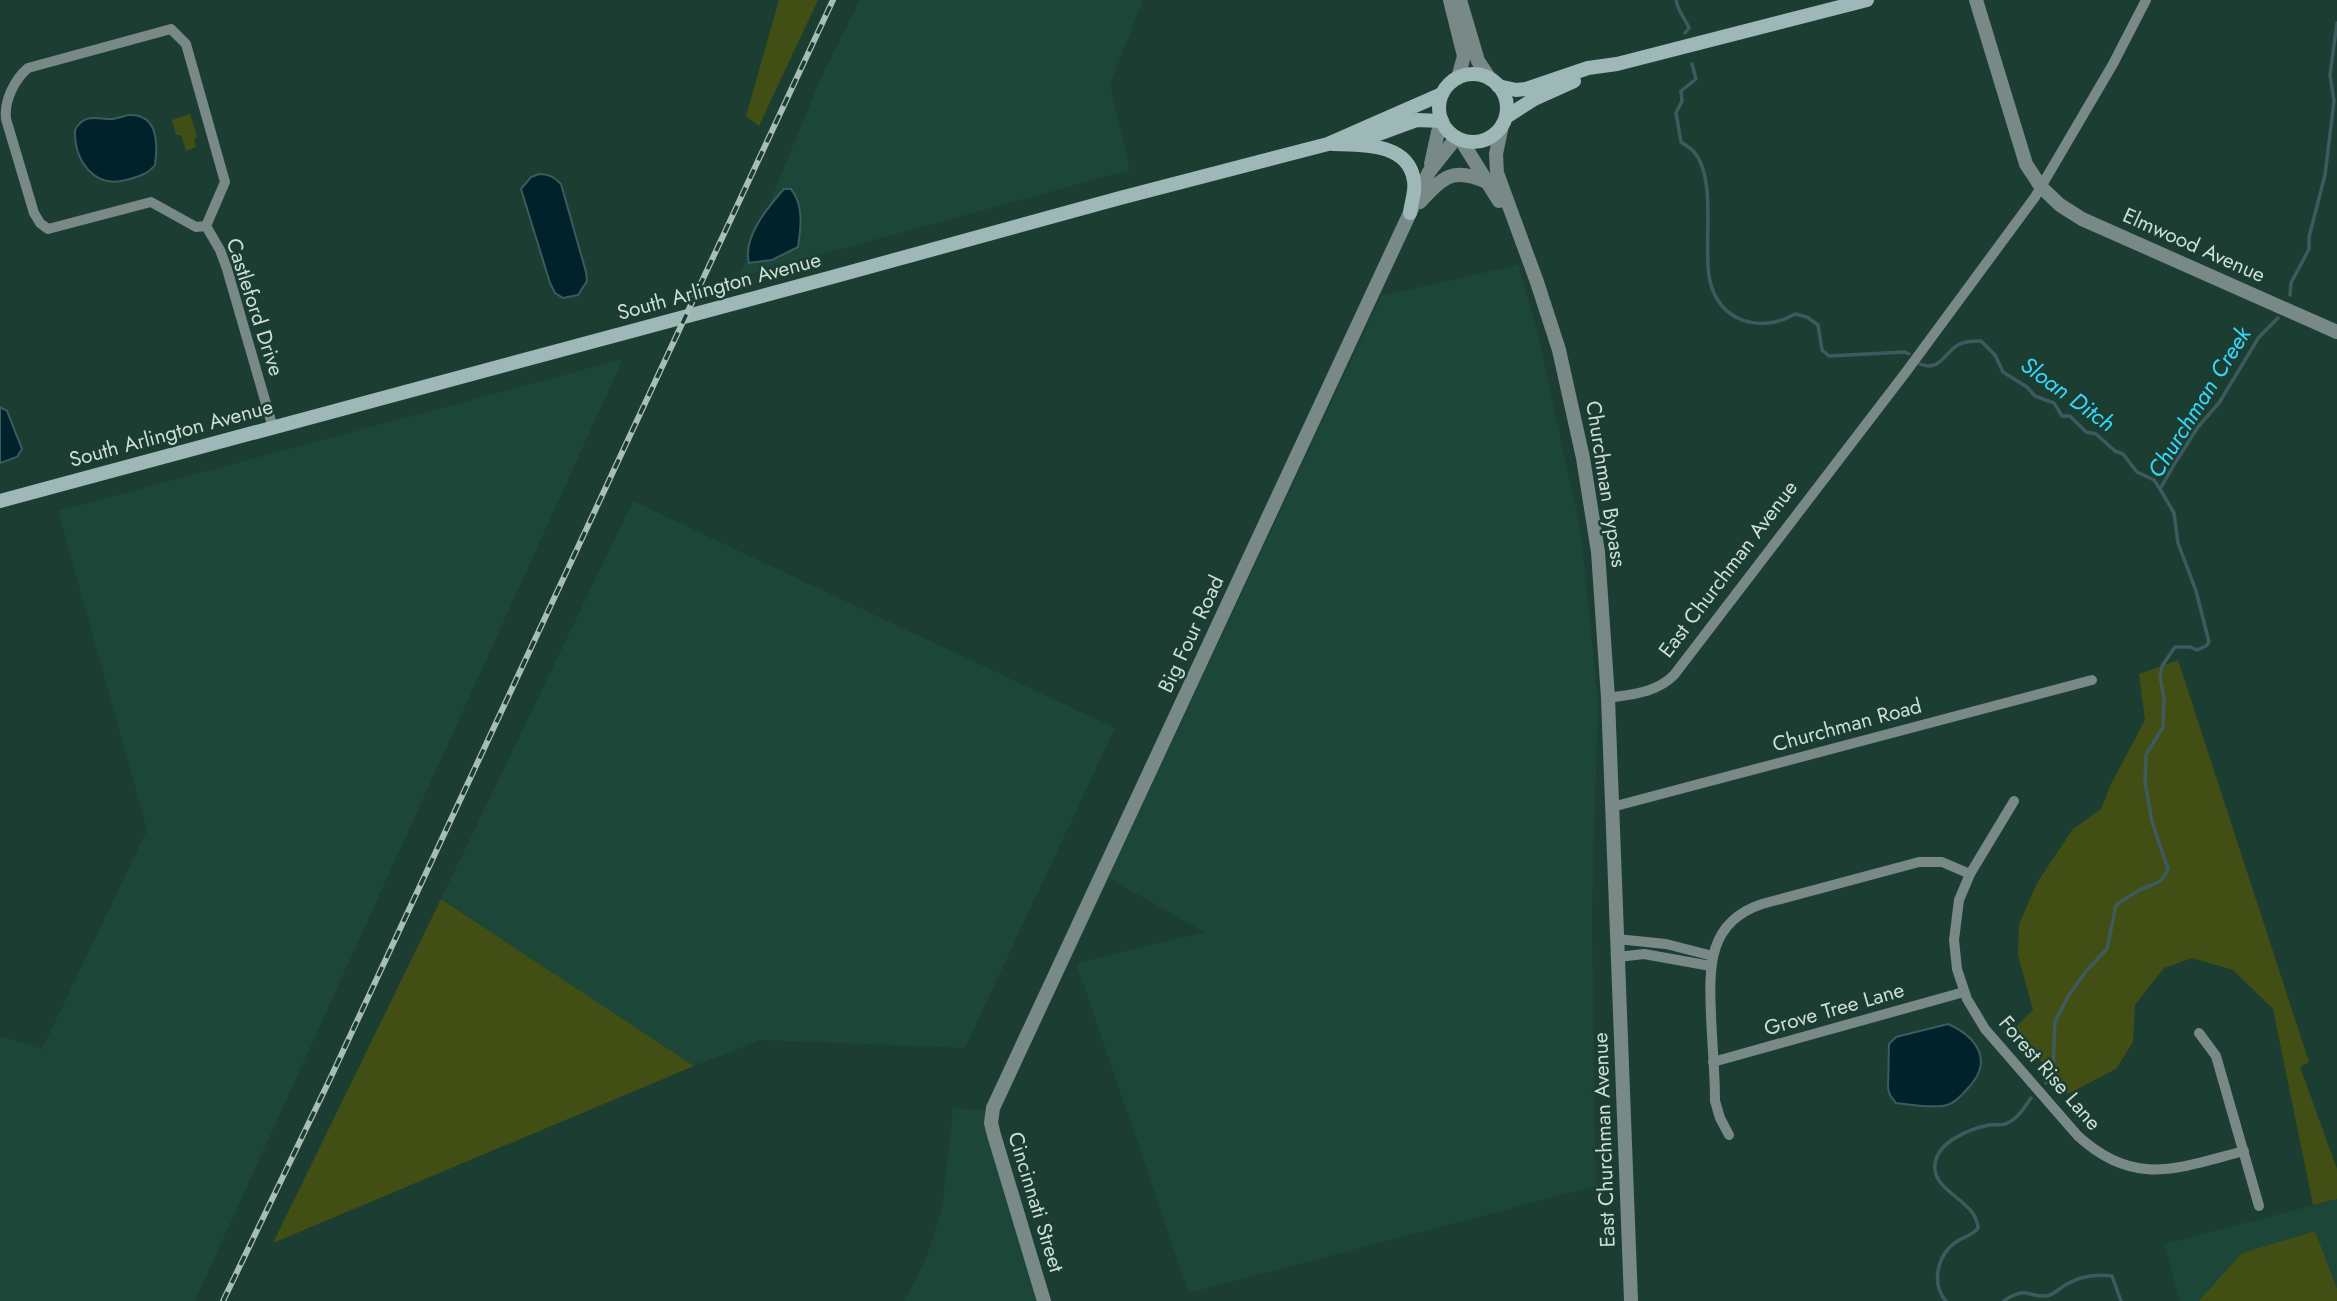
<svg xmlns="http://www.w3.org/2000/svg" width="2337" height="1301" font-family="Jost,sans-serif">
	<rect width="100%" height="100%" fill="#1c3d32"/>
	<g fill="#1b4638">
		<polygon points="860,0 1143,0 1110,85 1130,170 739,277 819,82"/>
		<polygon points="1518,265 1537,329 1581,533 1598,702 1592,917 1596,1186 1189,1293 1076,963 1204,932 1108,878 1381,296"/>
		<polygon points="623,359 195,1301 0,1301 0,1036 42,1049 147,830 58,511"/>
		<polygon points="633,501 1115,728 965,1048 761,1040 694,1066 441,899"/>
		<polygon points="953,1108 986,1110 1039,1301 905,1301 927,1256 942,1209"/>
		<polygon points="2337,1199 2337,1301 2180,1301 2164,1244"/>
	</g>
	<g fill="#414f15">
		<polygon points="779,0 818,0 759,126 746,116"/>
		<polygon points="190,114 197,136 194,139 196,147 186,151 181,135 176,135 172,120"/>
		<polygon points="2178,660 2309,1062 2300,1067 2337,1169 2337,1199 2313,1205 2273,1009 2233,970 2192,958 2164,968 2135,1005 2133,1042 2116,1069 2068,1094 2014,1029 2033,1010 2018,955 2019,924 2038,881 2073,829 2101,809 2111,784 2145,720 2139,674"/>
		<polygon points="441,899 694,1066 273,1243"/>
		<polygon points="2315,1231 2337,1289 2337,1301 2199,1301 2242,1253"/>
	</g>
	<g fill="#00232b" stroke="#3d5b5e" stroke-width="2">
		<path d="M129,115C158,114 158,143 155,165C148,174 138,177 126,180C94,189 74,160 75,130C84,113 96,119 112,119C118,118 124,116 129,115Z"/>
		<path d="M539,174C549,174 554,177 561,184L586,272L587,281L578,295L563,298L555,293L550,283L521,189L531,177Z"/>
		<path d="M784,189H791C804,205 801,227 798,247L772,260L749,263C742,238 768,207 784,189Z"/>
		<polygon points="0,407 7,411 22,449 17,457 0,463"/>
		<path d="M1948,1024C1977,1037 1994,1061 1968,1088C1963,1094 1955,1103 1947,1105C1936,1109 1908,1104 1896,1103L1890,1095L1888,1088L1889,1044L1896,1037Z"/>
	</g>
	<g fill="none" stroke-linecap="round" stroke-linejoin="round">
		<g stroke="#3d5b5e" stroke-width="3.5">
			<path d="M1676,0C1678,12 1685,18 1689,28L1685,33"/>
			<path d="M1692,64L1696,79L1681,91L1682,101L1676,113L1681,142C1685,145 1691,148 1694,152C1718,180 1702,249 1710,281C1719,322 1761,334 1795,314L1807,317L1818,325L1822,350L1829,356L1905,352L1909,354"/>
			<polyline points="2290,295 2291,283 2309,249 2309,237 2325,175 2334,101 2330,75 2337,23"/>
			<path d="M1920,364C1940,372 1944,353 1958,345C1965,341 1973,341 1981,341L1995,355L2003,372L2027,387L2035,396L2054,403L2062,416H2070L2086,432L2096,434L2115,451L2123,454L2137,472L2154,480L2160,489"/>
			<path d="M2046,1083L2053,1072L2055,1021L2069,995L2087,970L2107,949L2116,905C2122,901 2129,896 2136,892C2149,884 2162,886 2168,869L2152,822L2145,782L2146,755L2163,727L2164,698L2160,677L2162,666L2175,647H2190L2197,650L2206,646L2209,642L2196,591L2178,543L2174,513L2160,489L2175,463L2198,427L2219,403L2259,337L2278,318"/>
			<path d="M1946,1301C1931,1284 1937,1255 1956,1242C1964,1236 1971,1237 1978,1228C1976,1199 1931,1192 1935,1164C1938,1141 1970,1129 1989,1125C1994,1124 2000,1126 2005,1124C2017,1120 2024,1108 2031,1098"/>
			<path d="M2004,1301C2028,1283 2032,1301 2050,1295C2057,1292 2062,1286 2069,1283C2082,1276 2097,1274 2112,1276L2121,1301"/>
		</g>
		<g stroke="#788988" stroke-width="10">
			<path d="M206,226L196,227L151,202L48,229L40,223L34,213L6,119C4,101 14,80 28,68L171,29L186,44L225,182L206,226L220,250L227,269L273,428"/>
			<path d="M1608,698C1633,694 1656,693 1674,675L1906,372L2035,197L2113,64L2146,0"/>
			<path d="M2014,801L1970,874L1959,900L1954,940L1957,969L1967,999L1985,1029L2078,1136C2135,1188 2177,1168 2244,1151"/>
			<polyline points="1612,807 2092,680"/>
			<polyline points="1617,939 1666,944 1713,956"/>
			<polyline points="1618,957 1644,954 1711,966"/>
			<polyline points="2199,1033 2216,1056 2259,1206"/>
			<polyline points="1713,1062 1964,992"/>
			<path d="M1729,1135L1720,1118L1715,1101C1715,1072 1712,1043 1711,1015C1709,966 1708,922 1762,904L1919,862H1942L1970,874"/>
		</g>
		<g stroke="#788988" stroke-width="14">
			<polyline points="1450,0 1464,56 1458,78"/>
			<polyline points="1460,0 1478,61 1490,79"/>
			<polyline points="1976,0 2026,164 2041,187 2060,205 2082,219 2337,332"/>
			<polyline points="1502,125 1496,154 1497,173 1537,282 1559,350 1583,458 1598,552 1608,698 1631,1301"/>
			<polyline points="1461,140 1499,201"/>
			<polyline points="1431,164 1438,132 1443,124"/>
			<path d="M1420,202C1444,176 1453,167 1487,182"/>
			<polyline points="1044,1301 994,1135 991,1123 993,1108 1429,172 1456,138"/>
		</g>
		<g stroke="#9db8b7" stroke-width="14">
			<circle cx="1473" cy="108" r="34"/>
			<polyline points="1498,86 1516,90 1526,89 1588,68 1617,64 1867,0"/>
			<polyline points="1506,117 1534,99 1574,81"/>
			<polyline points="1357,142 1417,120 1442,121"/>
			<path d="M1333,144C1361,145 1409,142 1414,181C1416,191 1411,203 1410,213"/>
			<polyline points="0,501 836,276 1120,198 1328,144 1442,94"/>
		</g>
		<g stroke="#a8bdb5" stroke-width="6">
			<polyline id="rail" points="223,1301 330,1079 833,0"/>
		</g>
		<use href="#rail" stroke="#1c3d32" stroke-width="3.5" stroke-dasharray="10" stroke-linecap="butt"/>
	</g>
	<g text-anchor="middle" stroke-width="5" stroke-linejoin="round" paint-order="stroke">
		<g font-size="21" fill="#ccded6" stroke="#1c3d32">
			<text transform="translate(2194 245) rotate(24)" y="7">Elmwood Avenue</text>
			<text transform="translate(719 286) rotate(-15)" y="7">South Arlington Avenue</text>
			<text transform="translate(255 307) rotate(72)" y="7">Castleford Drive</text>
			<text transform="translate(171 433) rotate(-15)" y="7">South Arlington Avenue</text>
			<text transform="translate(1606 484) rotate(81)" y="7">Churchman Bypass</text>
			<text transform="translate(1728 569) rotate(-53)" y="7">East Churchman Avenue</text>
			<text transform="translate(1191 634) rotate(-65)" y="7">Big Four Road</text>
			<text transform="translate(1847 725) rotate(-15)" y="7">Churchman Road</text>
			<text transform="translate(1834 1009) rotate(-16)" y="7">Grove Tree Lane</text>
			<text transform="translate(2050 1073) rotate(49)" y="7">Forest Rise Lane</text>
			<text transform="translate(1604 1140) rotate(-92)" y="7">East Churchman Avenue</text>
			<text transform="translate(1036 1202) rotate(73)" y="7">Cincinnati Street</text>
		</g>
		<g font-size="23" font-style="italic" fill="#37d8fc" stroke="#1c3d32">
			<text transform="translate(2068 394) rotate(36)" y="8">Sloan Ditch</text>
			<text transform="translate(2199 402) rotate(-58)" y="8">Churchman Creek</text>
		</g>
	</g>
</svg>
